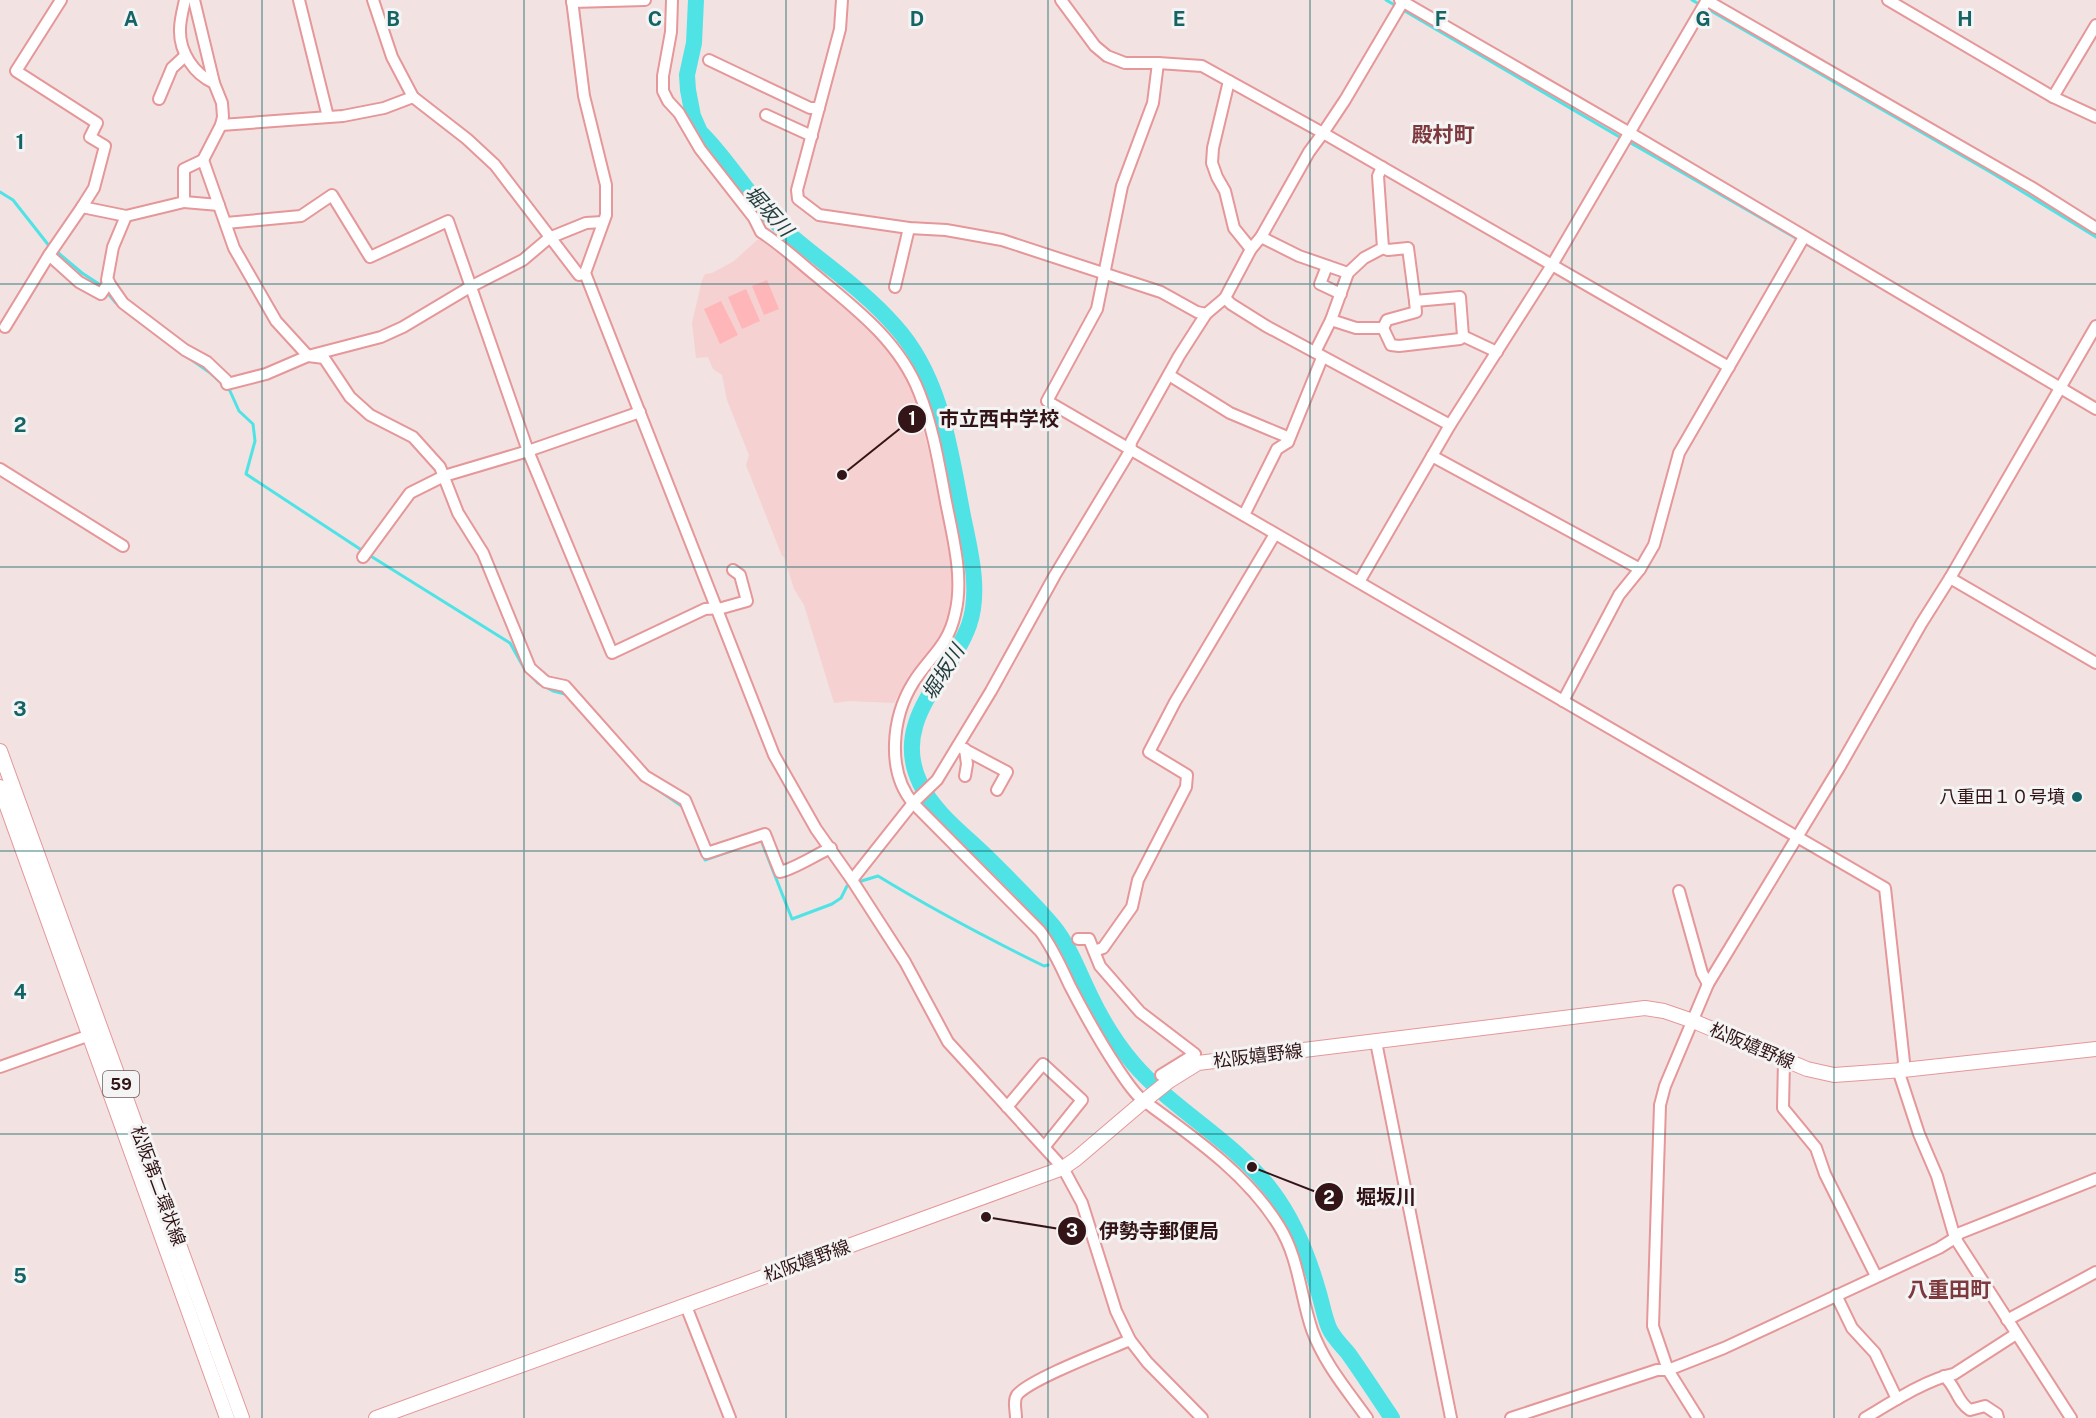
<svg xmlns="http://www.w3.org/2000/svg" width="2096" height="1418" font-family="'Public Sans','Noto Sans JP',sans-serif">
	<rect width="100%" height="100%" fill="#f3e2e2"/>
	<polygon fill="#f6d1d1" points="757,240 763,240 820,285 868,328 893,357 912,389 929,452 941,508 952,570 951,596 948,616 943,632 921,664 909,675 894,703 849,701 834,703 804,605 794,589 784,557 782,556 746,465 749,455 727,400 722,375 713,369 708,357 696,358 692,323 702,280 705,274 712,273 734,261"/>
	<g fill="#feb6b8">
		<polygon points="767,280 779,309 764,315 752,286"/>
		<polygon points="746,289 760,321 742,329 728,297"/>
		<polygon points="721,301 738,335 720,344 704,309"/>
	</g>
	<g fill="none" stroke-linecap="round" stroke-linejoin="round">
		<g stroke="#4fe3e6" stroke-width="3">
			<polyline points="1386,0 1623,139"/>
			<polyline points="1692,0 1992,173 2096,237"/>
			<polyline points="1629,142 1862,276"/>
			<polyline points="0,192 13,200 50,247"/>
			<polyline points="56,251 82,273 102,286 115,302 121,307"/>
			<polyline points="186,356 209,372 230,391 239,411 253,424 255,441 246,474 363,551"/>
			<polyline points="369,555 510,643 524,668 538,683 553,691 565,694"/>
			<polyline points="642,779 683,807"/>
			<polyline points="759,841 761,840 792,919 832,904 841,898 847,886 852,884"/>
			<polyline points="703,855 705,860 742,847"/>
			<path d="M858,882L878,876C932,909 987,938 1044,966L1048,965"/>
		</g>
		<path stroke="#4fe3e6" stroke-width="16" d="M696,0L694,43L687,75L688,90L693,116L700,132C730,161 750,200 782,228C819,261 862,288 895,326C942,378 950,450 963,516C970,550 981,591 969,625C950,678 890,720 920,783C934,813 966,836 989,859C1011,881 1034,903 1054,927C1070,947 1079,973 1091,997C1102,1020 1116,1043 1133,1063C1174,1111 1233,1140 1272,1191C1294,1220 1308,1255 1318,1290C1322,1303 1324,1316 1329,1328C1333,1337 1341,1345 1348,1353C1363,1374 1377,1396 1392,1418"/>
		<g stroke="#e59799" stroke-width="14">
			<g id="minor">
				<polyline points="61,0 16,71 97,123 90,137 105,146 94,188 82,207 126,216 184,202 184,169 203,160 221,125 223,117 222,103 214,83 194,0"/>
				<path d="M185,0C183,9 180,20 180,29C179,52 194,74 214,83"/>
				<polyline points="299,0 328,117"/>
				<polyline points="373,0 392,57 413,97 467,139 495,165 579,275 585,273"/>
				<polyline points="572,0 584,96 606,185 606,215 585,273 774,755 816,829 852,880 905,962 948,1042 1063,1168 1082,1203 1116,1311 1130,1340 1147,1362 1202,1418"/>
				<path d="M672,0L671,32L663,76V91L668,101L679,113L700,149L754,218L761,232C780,244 797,260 814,274C855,308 899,341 919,392C933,427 939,465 946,502C953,538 964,578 955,614C948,647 929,657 913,683C892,717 886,771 913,803L1040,931C1053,948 1061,967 1070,986C1085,1015 1100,1042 1118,1069C1125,1079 1134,1094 1144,1101C1192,1136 1247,1174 1279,1226C1299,1258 1300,1295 1312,1330C1324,1363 1347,1390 1367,1418"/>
				<polyline points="842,0 840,29 797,190 798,199 819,215 909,228 946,230 1002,240 1161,292 1197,312 1206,314"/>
				<polyline points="1061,0 1095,46 1107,56 1125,63 1158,63 1202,66 1323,133 1729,367"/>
				<polyline points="1400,0 1630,133 2096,409"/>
				<polyline points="1706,0 2031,187 2096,228"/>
				<polyline points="1888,0 2053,97 2096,117"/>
				<polyline points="572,2 645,0"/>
				<polyline points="709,60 810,108 819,108"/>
				<polyline points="1158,63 1153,103 1122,186 1097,309 1047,401 1885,888 1904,1062 1900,1076 1919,1134 1937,1176 1955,1238 2071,1418"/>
				<polyline points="1229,81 1213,148 1212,163 1217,177 1225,191 1234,228 1251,249"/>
				<polyline points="2053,97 2096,25"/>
				<polyline points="159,99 172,68 185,56"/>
				<polyline points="766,115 812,136"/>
				<polyline points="221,125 343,116 384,108 413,97"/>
				<path d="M203,160L234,248L276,321L308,356L324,358L350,397L370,415L413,437L440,467L458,513L483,553L530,668L546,682L565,686L645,776L685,800L707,853L765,834L780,872C796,868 815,855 831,848"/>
				<polyline points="184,202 219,205"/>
				<polyline points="126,216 113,247 107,280 123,303 185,350 207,362 226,380 227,384 266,374 308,356 381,337 403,327 470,287 523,260 549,238 586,223 603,222"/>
				<polyline points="226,223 301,216 332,195 370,257 448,221 528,451 612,653 705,609 722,608 747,601 740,575 733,570"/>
				<polyline points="1261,237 1299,256 1348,273"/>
				<polyline points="1383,248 1388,250 1408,248 1415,301 1460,297 1463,336 1497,352"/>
				<polyline points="49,255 79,282 101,294 109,282"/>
				<polyline points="1327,266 1320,284 1341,294"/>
				<polyline points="895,287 909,228"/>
				<polyline points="1225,298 1231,304 1266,326 1450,425"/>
				<polyline points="1331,320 1356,328 1383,328 1391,345 1399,346 1460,339 1463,336"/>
				<polyline points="5,327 49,255 82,207"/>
				<polyline points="1383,328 1387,320 1416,312 1415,301"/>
				<polyline points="1315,352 1331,320 1348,273 1364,258 1383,248 1378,176 1382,167"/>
				<polyline points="1169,375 1230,413 1285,436 1288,442"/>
				<polyline points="1432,456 1640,569"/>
				<polyline points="0,469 123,546"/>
				<polyline points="1244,515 1277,449 1288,442 1322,358"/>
				<polyline points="363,557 410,493 444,476 528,451 640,412"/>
				<polyline points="1950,578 2096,663"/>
				<polyline points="1359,582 1450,425 1552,265 1707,0"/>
				<polyline points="1563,701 1619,595 1640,569 1654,545 1679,453 1804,237"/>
				<polyline points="958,746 1007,772 997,790"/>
				<polyline points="965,749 967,764 965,776"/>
				<polyline points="852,880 913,803 937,780 991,691 1055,575 1130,451 1131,442 1179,356 1206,314 1225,298 1251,249 1261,237 1309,152 1323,133 1345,100 1404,0"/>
				<polyline points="1679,891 1702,973 1708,984"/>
				<polyline points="1078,939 1089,939 1100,966 1140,1012 1195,1054 1161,1075 1169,1081"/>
				<polyline points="1094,951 1103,948 1132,907 1138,880 1186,787 1187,775 1149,752 1175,702 1275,534"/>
				<polyline points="1376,1042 1451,1418"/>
				<polyline points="1784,1060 1783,1108 1816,1148 1825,1174 1876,1276"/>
				<polyline points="0,1067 90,1035"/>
				<polyline points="1007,1107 1043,1064 1082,1100 1045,1146"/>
				<polyline points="1836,1295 1852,1328 1875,1353 1897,1399"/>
				<polyline points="686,1306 730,1418"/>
				<polyline points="2007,1320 2096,1272"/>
				<path d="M1944,1376C1956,1386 1957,1402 1970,1410L1985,1406L1997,1414L1998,1418"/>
				<path d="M1016,1418C1016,1411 1013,1401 1017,1395C1030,1379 1107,1350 1130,1340"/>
				<polyline points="1511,1418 1657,1370 1668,1370 1724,1348 1939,1248 1955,1238 1960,1233 2096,1179"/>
				<polyline points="1698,1418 1668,1370 1653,1326 1660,1105 1665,1086 1708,984 1839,768 1921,624 1950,578 2096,326"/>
				<path d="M1865,1418C1889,1404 1927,1379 1954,1374L2016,1334"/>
			</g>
		</g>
		<g stroke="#e59799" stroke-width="16">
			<g id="major">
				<polyline points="0,751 242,1418"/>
				<polyline points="0,787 227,1418"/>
				<polyline points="376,1418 1063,1168 1076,1159 1144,1101 1169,1081 1198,1063 1645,1008 1664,1011 1693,1021 1807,1069 1834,1075 1903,1070 2096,1049"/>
			</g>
		</g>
		<use href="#minor" stroke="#fff" stroke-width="10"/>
		<use href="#major" stroke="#fff" stroke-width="14"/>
	</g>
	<path fill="none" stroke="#146466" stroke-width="1.5" stroke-opacity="0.55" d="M262,0V1418M524,0V1418M786,0V1418M1048,0V1418M1310,0V1418M1572,0V1418M1834,0V1418M0,284H2096M0,567H2096M0,851H2096M0,1134H2096"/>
	<circle fill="#146466" stroke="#f4f4f4" stroke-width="2" cx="2077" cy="797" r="6"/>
	<g text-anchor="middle" stroke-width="6" stroke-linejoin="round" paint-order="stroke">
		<rect fill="#f4f4f4" stroke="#6d5859" stroke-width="1.5" x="103" y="1071" width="36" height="26" rx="4.5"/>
		<g font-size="16" font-weight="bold" fill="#331517">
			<text x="121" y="1090">59</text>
		</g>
		<g font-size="18" fill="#331517" stroke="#f4f4f4" text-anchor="end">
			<text x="2065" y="803">八重田１０号墳</text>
		</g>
		<g font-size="18" fill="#331517" stroke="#f4f4f4">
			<text transform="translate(1752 1046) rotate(23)" y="6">松阪嬉野線</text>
			<text transform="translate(1258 1056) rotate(-7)" y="6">松阪嬉野線</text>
			<text transform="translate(158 1186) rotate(70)" y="6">松阪第二環状線</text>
			<text transform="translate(807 1261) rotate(-20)" y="6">松阪嬉野線</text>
		</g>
		<g font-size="20" font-style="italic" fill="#253e3f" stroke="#f4f4f4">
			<text transform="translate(769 211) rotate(48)" y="7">堀坂川</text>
			<text transform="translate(943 672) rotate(-58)" y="7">堀坂川</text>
		</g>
		<g font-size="21" font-weight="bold" fill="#7d393e" stroke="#f4f4f4">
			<text x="1443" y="142">殿村町</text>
			<text x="1949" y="1297">八重田町</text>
		</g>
	</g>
	<g font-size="20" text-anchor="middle" font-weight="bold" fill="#146466" stroke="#f4f4f4" stroke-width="6" stroke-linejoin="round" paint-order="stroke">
		<text x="131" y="26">A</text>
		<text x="393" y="26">B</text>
		<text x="655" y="26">C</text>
		<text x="917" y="26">D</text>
		<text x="1179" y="26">E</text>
		<text x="1441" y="26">F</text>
		<text x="1703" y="26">G</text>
		<text x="1965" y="26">H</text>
		<text x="20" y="149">1</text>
		<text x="20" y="432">2</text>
		<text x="20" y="716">3</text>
		<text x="20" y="999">4</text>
		<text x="20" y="1283">5</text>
	</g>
	<path fill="none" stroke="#331517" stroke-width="2" d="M842 475L912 419M1252 1167L1329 1197M986 1217L1072 1231"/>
	<g fill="#331517" stroke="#f4f4f4" stroke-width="2">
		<circle cx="842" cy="475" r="6"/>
		<circle cx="1252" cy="1167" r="6"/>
		<circle cx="986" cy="1217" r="6"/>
		<circle cx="912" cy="419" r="15"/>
		<circle cx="1329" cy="1197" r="15"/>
		<circle cx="1072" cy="1231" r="15"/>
	</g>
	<g font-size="18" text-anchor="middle" font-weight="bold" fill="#fff">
		<text x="912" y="425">1</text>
		<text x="1329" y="1204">2</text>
		<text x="1072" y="1237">3</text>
	</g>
	<g font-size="20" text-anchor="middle" font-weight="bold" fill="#331517" stroke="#f4f4f4" stroke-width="6" stroke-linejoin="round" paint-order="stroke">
		<text x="999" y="426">市立西中学校</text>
		<text x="1386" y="1204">堀坂川</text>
		<text x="1159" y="1238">伊勢寺郵便局</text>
	</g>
</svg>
